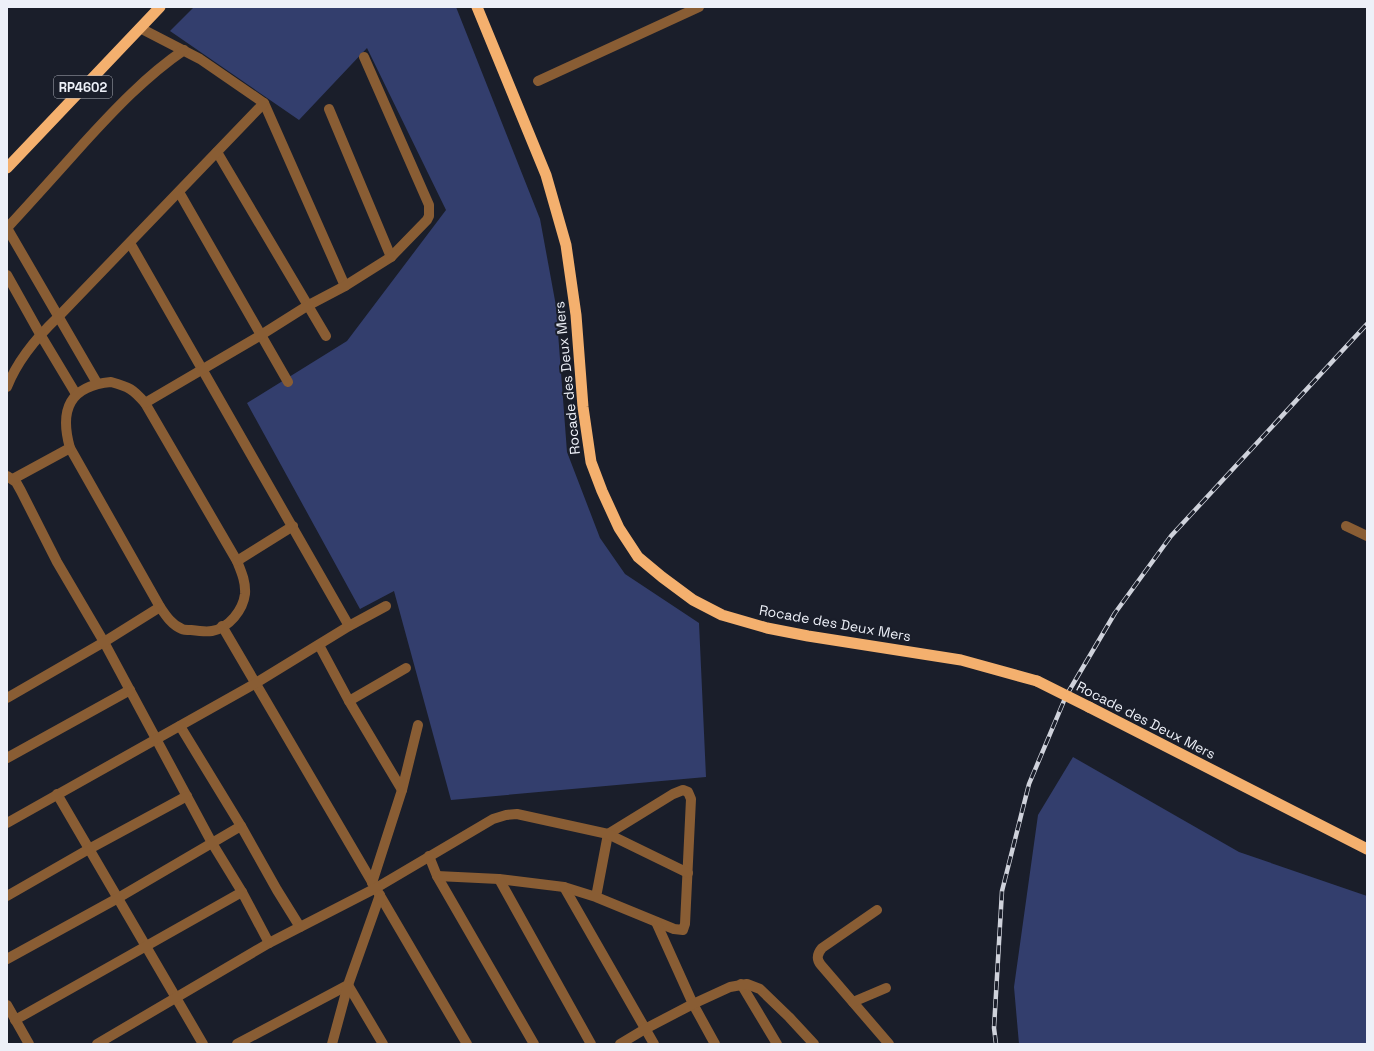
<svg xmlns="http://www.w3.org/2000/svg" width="1374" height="1051" font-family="'Space Grotesk',sans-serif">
	<rect width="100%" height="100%" fill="#1a1e2a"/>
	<g fill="#333e6d">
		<polygon points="194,7 456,7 540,219 556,306 567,452 600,538 625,574 699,623 706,777 451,800 394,591 360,609 247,403 347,341 446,210 367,48 299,120 170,31"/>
		<polygon points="1073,757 1239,852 1367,896 1367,1044 1019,1044 1014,987 1038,815"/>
	</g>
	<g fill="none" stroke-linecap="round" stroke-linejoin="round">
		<g stroke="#895d34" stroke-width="10">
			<polyline points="140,28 200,59 264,103 345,286"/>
			<polyline points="538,81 699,7"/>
			<polyline points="329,109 391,257"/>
			<polyline points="217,152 326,336"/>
			<polyline points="179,192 288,382"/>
			<path d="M7,228C33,200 58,172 83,144C114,110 146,76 184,50"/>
			<polyline points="7,228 97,383"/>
			<polyline points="130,243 349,626"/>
			<polyline points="7,275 40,334 76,394"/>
			<path d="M111,382C129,387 133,389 145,403L237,561C241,571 246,582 245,594C243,610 229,628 212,631C206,632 198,631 191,630C188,630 184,630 182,629C172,625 166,616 160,607L70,448C59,409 70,386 111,382Z"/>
			<path d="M7,387C18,359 37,337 58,317L264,103"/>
			<polyline points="145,403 261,335 307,306 345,286 391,257 427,220 429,216 429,205 364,57"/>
			<polyline points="7,476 16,482 21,491 57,562 104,642 212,843 242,892 269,943"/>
			<polyline points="13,479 70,448"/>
			<polyline points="1346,526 1367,536"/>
			<polyline points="237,561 293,526"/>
			<polyline points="222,626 467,1044"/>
			<polyline points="319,645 349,701 402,790"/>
			<polyline points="7,698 104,642 160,607"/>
			<polyline points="349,701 406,668"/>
			<polyline points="180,726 241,826"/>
			<polyline points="7,758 130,690"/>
			<polyline points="57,794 203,1044"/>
			<polyline points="7,823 256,683 349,626 386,606"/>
			<polyline points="429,856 437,876 534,1044"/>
			<polyline points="437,876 499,879 564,887 596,897 674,929 683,930 685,924 691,799 688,792 683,790 673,794 608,834 596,897"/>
			<polyline points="499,879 591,1044"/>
			<polyline points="372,883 402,790 418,725"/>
			<polyline points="564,887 654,1044"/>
			<polyline points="7,896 89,849 187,796"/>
			<path d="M877,910L822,948C817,954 816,959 821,965L889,1044"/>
			<polyline points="656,922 693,1004 715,1044"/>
			<polyline points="7,959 118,898 241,826 277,890 300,927"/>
			<polyline points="741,984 777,1044"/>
			<polyline points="853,1002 886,988"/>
			<polyline points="7,1005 29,1044"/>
			<polyline points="15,1020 242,892"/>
			<polyline points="97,1044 269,943 376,888 493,819 506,815 517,814 608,834 688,873"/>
			<polyline points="237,1044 348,985 383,1044"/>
			<polyline points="332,1044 348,985 380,895"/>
			<polyline points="620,1044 645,1029 693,1004 730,987 747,984 760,989 789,1017 814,1044"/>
		</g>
		<g stroke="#f4b06e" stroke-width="11">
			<polyline points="477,7 546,175 566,245 576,315 583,407 591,462 602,491 619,528 638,557 662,577 693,600 722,615 767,628 808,636 961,660 1037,681"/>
			<polyline points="7,168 160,7"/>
			<polyline points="1089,707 1367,849"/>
		</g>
		<g stroke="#cfd2db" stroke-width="4.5">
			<polyline id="rail" points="996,1044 994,1028 1002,891 1029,784 1066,696 1115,613 1171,536 1367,324"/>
		</g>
		<use href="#rail" stroke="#1a1e2a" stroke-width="3" stroke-dasharray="9" stroke-linecap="butt"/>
		<polyline stroke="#f4b06e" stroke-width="11" points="1037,681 1089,707"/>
	</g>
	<g text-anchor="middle" stroke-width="4" stroke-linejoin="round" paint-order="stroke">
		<rect fill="#1a1e2a" stroke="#aeb1ba" stroke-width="1" x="54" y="76" width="58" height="22" rx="3"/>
		<g font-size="13" font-weight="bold" fill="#edf0f8">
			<text x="83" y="92">RP4602</text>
		</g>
		<g font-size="14" fill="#edf0f8" stroke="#1a1e2a">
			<text transform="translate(567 378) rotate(-96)" y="5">Rocade des Deux Mers</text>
			<text transform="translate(835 623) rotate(10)" y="5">Rocade des Deux Mers</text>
			<text transform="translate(1146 720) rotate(27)" y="5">Rocade des Deux Mers</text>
		</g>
	</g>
	<rect width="1374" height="1051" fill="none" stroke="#edf0f8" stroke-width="16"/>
</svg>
